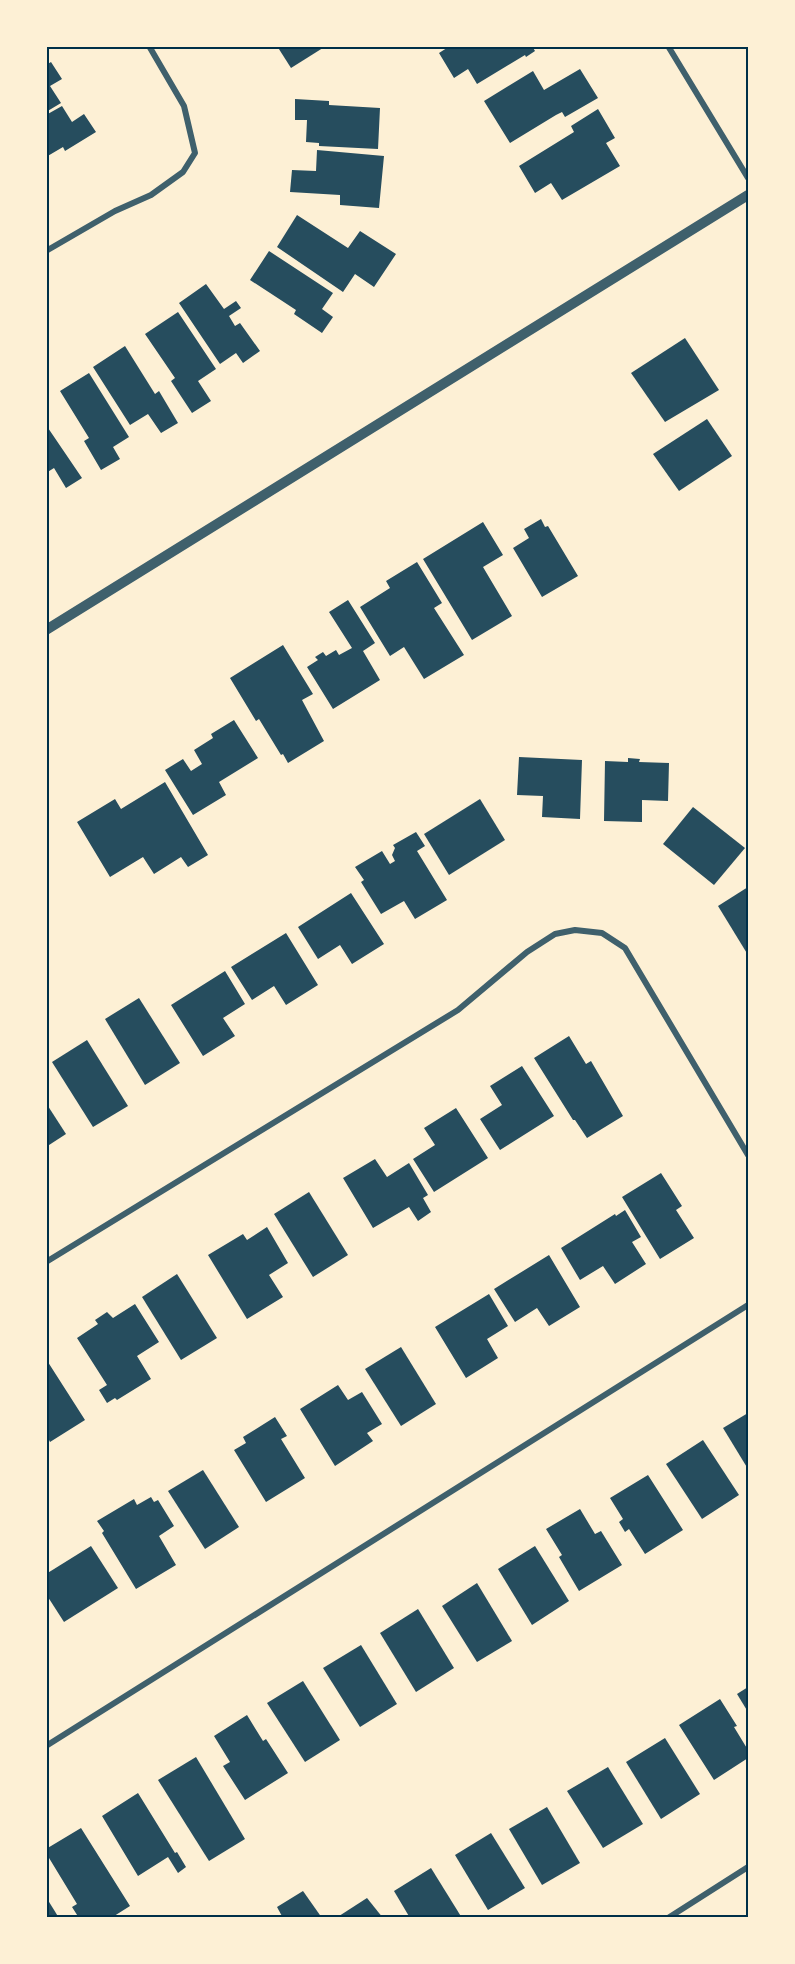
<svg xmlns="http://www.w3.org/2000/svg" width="795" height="1964" font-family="Figtree,sans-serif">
	<rect width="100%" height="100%" fill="#fdf0d5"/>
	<g fill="#264d5e">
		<polygon points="277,46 326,46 291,68"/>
		<polygon points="450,46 532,46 535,51 526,57 525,55 477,84 468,69 454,78 439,53"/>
		<polygon points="51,62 62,79 50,86 61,103 46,112 46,65"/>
		<polygon points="580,69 598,98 565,117 562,112 556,115 510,143 484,101 533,71 544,90"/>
		<polygon points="295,99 329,101 329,105 380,108 378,149 319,146 319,143 306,142 307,120 295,120"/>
		<polygon points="62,106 72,122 84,114 96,132 65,151 63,147 46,157 46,115"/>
		<polygon points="598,109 615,138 606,143 620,166 562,200 551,183 535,193 519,166 574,132 571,126"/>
		<polygon points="317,150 384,156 379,208 340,205 340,195 290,192 292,170 316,171"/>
		<polygon points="297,215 348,248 360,231 396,254 374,287 355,274 343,292 277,247"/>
		<polygon points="269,251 333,293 322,309 333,317 322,333 294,314 296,310 250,280"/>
		<polygon points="206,284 224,309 236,301 241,308 229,316 235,326 240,323 260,351 243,363 236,353 220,364 179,303"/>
		<polygon points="178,312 216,369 198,381 211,401 192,413 171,381 175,378 145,334"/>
		<polygon points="685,338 719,390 665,422 631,373"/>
		<polygon points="125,346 155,394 159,391 178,423 161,433 148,414 130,425 93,367"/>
		<polygon points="89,373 129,437 113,447 120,459 101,470 84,441 89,438 60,391"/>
		<polygon points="707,419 732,456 679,491 653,454"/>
		<polygon points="46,425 82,478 66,488 54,468 46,473"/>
		<polygon points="541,519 545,527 548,526 578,576 542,597 513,548 529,538 524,529"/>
		<polygon points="483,522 503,555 483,567 512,616 472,640 423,559"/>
		<polygon points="417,562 442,603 434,608 464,655 424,679 404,647 390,656 360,607 390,588 386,581"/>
		<polygon points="348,600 375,643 363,651 380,680 333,709 307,667 318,660 315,657 323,652 326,656 336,650 339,655 352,648 329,612"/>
		<polygon points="283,645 313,694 302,700 324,741 288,763 283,754 281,755 259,719 256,721 230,678"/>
		<polygon points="234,720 258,758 219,782 226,795 193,815 165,770 183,759 191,771 202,764 194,750 213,738 211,734"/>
		<polygon points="519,757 582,760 580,819 542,817 543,796 517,795"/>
		<polygon points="628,758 640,759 639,762 669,763 668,801 642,800 642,822 604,821 605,761 628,762"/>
		<polygon points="165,782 208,855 188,867 181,857 154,874 143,857 110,877 77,822 115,799 121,809"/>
		<polygon points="480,799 505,840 449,875 424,834"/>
		<polygon points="693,807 745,848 714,885 663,844"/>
		<polygon points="416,832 425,846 417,851 447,900 415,919 404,901 381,914 361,882 364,880 355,867 382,851 390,864 395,861 392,855 395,848 393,845"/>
		<polygon points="748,887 748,955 718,906"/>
		<polygon points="351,893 384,944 352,964 340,945 318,959 298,927"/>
		<polygon points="286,933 318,985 286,1005 274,986 252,1000 231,967"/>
		<polygon points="225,971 245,1004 223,1018 235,1036 203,1056 171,1005"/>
		<polygon points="139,998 180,1063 145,1085 105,1019"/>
		<polygon points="569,1036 586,1064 591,1061 623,1116 587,1138 575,1120 573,1120 534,1058"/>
		<polygon points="87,1040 128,1106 93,1127 52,1062"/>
		<polygon points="522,1066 554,1116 500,1150 480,1119 502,1105 490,1086"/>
		<polygon points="46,1103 66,1134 46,1147"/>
		<polygon points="456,1108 488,1158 434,1192 413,1159 435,1145 424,1128"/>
		<polygon points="375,1159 387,1177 409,1163 428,1195 423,1198 431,1212 418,1221 409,1207 373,1228 343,1178"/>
		<polygon points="661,1173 682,1206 676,1210 694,1238 660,1259 622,1197"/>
		<polygon points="309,1192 348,1255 313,1277 274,1214"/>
		<polygon points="625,1210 641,1237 632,1242 646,1264 615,1284 603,1266 580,1280 561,1248 615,1214 616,1216"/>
		<polygon points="267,1227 288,1263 269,1275 283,1297 247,1319 208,1255 243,1234 247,1240"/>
		<polygon points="549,1255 580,1307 549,1326 537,1308 515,1322 494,1289"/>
		<polygon points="177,1274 217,1338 181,1360 142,1297"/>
		<polygon points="489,1294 508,1326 487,1339 498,1358 466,1378 435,1327"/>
		<polygon points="135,1304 159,1342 137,1356 151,1379 117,1400 115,1398 107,1403 99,1390 107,1385 77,1338 98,1324 95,1320 107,1312 113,1318"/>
		<polygon points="401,1347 436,1404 401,1426 365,1369"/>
		<polygon points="46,1359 85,1420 50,1442 49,1440 46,1442"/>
		<polygon points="338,1385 348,1400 362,1392 382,1424 367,1433 373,1441 335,1466 300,1409"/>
		<polygon points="748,1413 748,1469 723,1428"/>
		<polygon points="275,1417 287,1436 281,1439 305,1478 266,1502 234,1450 246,1443 243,1437"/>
		<polygon points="703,1440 739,1495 702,1519 666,1464"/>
		<polygon points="203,1470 239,1527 205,1549 168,1491"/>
		<polygon points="648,1475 683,1530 645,1554 629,1529 625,1532 619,1522 623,1519 610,1498"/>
		<polygon points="151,1497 154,1502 158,1500 174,1526 159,1536 176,1565 136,1589 102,1533 104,1531 97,1521 134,1499 137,1505"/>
		<polygon points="580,1509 595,1534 601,1531 622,1565 579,1591 559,1557 562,1555 546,1529"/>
		<polygon points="91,1546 118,1588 64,1622 46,1594 46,1574"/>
		<polygon points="535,1546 569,1601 532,1625 498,1569"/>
		<polygon points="477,1583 512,1641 477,1662 442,1606"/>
		<polygon points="418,1609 454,1668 416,1692 380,1633"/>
		<polygon points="361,1645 397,1704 360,1727 323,1668"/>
		<polygon points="303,1681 340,1740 305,1762 267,1703"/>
		<polygon points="748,1687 748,1712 737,1694"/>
		<polygon points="720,1699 737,1726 734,1727 748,1750 748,1758 714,1780 679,1725"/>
		<polygon points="247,1715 263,1741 266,1739 288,1773 245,1800 223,1766 230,1762 214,1736"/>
		<polygon points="665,1738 700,1794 661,1819 626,1762"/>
		<polygon points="196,1757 245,1839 209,1861 158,1780"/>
		<polygon points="608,1767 643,1824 603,1848 567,1791"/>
		<polygon points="138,1793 175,1853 177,1852 186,1867 178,1873 168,1857 138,1876 102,1816"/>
		<polygon points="547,1807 580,1863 542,1885 509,1829"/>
		<polygon points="81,1828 130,1906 111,1918 79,1918 72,1907 77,1904 46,1853 46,1849"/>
		<polygon points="491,1833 525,1888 488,1910 455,1855"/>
		<polygon points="431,1868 462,1918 410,1918 394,1891"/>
		<polygon points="303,1891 322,1918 283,1918 277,1907"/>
		<polygon points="46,1897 59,1918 46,1918"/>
		<polygon points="367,1898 383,1918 336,1918"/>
	</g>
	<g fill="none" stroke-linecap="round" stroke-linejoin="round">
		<g stroke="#3f606c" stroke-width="6">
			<polyline points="668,46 748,178"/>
			<polyline points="46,251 115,211 151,195 183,172 195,153 184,106 149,46"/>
			<polyline points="46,1262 458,1010 527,952 555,934 575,930 602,933 625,948 748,1155"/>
			<polyline points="46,1746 748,1305"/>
			<polyline points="668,1918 748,1867"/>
		</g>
		<polyline stroke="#3f606c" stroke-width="10" points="46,630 748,195"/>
	</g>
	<rect width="795" height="1964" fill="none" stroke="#fdf0d5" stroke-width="96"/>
	<rect x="48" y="48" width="699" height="1868" fill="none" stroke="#003049" stroke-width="2"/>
</svg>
